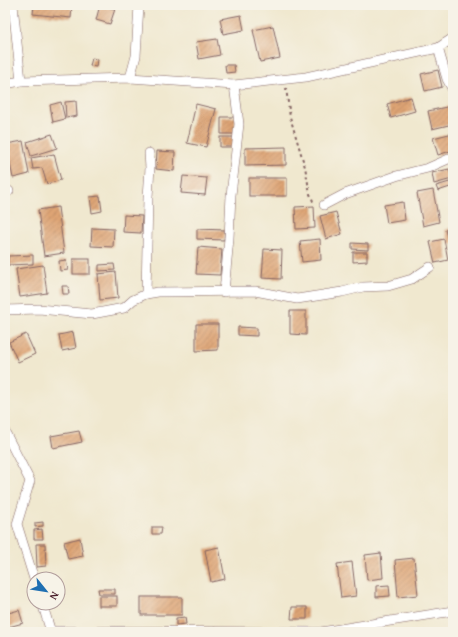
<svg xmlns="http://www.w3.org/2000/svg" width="458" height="637" font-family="'Gentium Book Plus',serif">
	<defs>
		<pattern id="building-hatch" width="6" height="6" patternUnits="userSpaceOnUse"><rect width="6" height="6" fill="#dea474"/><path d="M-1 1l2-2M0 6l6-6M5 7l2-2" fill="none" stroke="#b6855f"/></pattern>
	</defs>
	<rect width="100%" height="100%" fill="#f7f3e8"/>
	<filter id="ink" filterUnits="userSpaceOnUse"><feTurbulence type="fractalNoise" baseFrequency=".025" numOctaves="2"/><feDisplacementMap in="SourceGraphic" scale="8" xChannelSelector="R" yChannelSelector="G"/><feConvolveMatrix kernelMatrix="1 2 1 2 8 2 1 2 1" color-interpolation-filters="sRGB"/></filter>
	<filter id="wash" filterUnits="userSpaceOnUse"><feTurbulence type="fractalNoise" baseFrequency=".012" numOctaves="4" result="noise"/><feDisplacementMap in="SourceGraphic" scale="16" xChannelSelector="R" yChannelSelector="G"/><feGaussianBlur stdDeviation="0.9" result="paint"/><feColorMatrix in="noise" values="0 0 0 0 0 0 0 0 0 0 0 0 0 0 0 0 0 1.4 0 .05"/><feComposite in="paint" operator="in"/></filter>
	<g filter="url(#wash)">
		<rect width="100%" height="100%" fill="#f0e8cf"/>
		<g id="blocks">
			<g fill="url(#building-hatch)">
				<polygon points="34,5 72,5 71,18 33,14"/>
				<polygon points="100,5 115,9 110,24 96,20"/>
				<polygon points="241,15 244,30 223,34 220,19"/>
				<polygon points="273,26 280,58 260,62 253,30"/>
				<polygon points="217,39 220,55 199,59 196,42"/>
				<polygon points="92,58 97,59 96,67 90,66"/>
				<polygon points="225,65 234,65 235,72 226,73"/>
				<polygon points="438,70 442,87 425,91 421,74"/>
				<polygon points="411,97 415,111 391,118 387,104"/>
				<polygon points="76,101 77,116 66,118 65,102"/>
				<polygon points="61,102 65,119 53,122 50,105"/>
				<polygon points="196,104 216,109 206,147 187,143"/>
				<polygon points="451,106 453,124 432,129 428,111"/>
				<polygon points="221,117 236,117 235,134 221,134"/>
				<polygon points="453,133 453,150 438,155 433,138"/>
				<polygon points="52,134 57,148 31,156 27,142"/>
				<rect x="220" y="137" width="14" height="10"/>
				<polygon points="23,141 29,174 13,178 6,144"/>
				<polygon points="286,147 286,165 245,166 245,148"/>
				<polygon points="157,151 175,152 174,171 156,169"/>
				<polygon points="54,154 61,180 47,184 42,168 33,169 31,158"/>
				<polygon points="449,169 452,179 434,184 432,173"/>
				<polygon points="183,176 207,178 205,195 181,193"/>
				<rect x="249" y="178" width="38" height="18"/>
				<polygon points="453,181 453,186 438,191 436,186"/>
				<polygon points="433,190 439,222 423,226 417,193"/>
				<polygon points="100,196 102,211 92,213 90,197"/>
				<polygon points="403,202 405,220 387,223 384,205"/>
				<polygon points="314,206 315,228 296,229 295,207"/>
				<polygon points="58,207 64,253 44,256 38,210"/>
				<polygon points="336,212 342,234 326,239 320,216"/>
				<polygon points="124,215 142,216 141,233 123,232"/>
				<polygon points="453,227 453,244 449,243 445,230"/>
				<polygon points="92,228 114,229 113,247 91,246"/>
				<polygon points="197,229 225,230 224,240 197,239"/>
				<polygon points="320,239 321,260 302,262 300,241"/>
				<polygon points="444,239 448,260 435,263 430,242"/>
				<polygon points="352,243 368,244 368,250 352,249"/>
				<polygon points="198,247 222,249 220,275 196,274"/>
				<polygon points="264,249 282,250 281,279 262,278"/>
				<polygon points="353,252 367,252 367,261 353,262"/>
				<polygon points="33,255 33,264 8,265 8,256"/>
				<rect x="73" y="259" width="17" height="15"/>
				<polygon points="66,260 68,270 60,271 59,261"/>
				<polygon points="114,264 115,270 99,271 99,265"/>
				<polygon points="43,265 47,293 20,297 16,269"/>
				<polygon points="116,272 118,298 100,300 98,274"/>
				<polygon points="62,286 68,286 69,294 63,294"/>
				<polygon points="290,311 306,311 306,335 290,334"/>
				<polygon points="196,324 218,324 218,350 196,351"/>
				<polygon points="238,327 257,328 257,336 238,335"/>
				<polygon points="73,332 76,348 62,351 59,335"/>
				<polygon points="26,334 35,354 18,362 9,342"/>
				<polygon points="79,431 82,442 53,448 51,436"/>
				<polygon points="43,522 43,526 35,527 35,523"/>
				<polygon points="152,527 162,527 161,534 152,534"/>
				<polygon points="42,529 43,539 34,539 34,530"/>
				<polygon points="80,538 83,556 68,559 64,542"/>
				<polygon points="36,544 45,544 46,566 37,567"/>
				<polygon points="219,547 225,579 211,582 205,550"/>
				<polygon points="381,553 383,578 367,580 365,555"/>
				<polygon points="414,558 418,595 398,597 395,560"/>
				<polygon points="352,562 356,596 341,598 337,564"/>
				<polygon points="389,585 390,596 376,597 376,586"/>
				<polygon points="98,589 115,589 115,594 99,594"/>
				<rect x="99" y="596" width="18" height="10"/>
				<rect x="141" y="597" width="41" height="18"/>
				<polygon points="292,607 307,607 307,619 291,619"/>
				<polygon points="19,610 23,623 5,628 5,614"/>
				<polygon points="185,617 186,624 176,625 176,618"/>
			</g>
		</g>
	</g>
	<g filter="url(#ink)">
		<use href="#blocks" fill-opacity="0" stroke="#846564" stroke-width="1"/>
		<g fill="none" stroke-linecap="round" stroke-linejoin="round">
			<g stroke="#846564" stroke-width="10">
				<g id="street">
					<polyline points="13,5 21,81"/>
					<polyline points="438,48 447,79 453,90"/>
					<polyline points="130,78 136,56 139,5"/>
					<polyline points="5,84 21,81 130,78 234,85 306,77 438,48 453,38"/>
					<polyline points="5,191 9,191"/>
					<polyline points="324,205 345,194 396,176 428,168 453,157"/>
					<polyline points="224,292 229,238 231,195 239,124 234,85"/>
					<polyline points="146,294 148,197 150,168 149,153"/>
					<polyline points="5,310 39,309 92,314 124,308 133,300 146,294 158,292 255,291 297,299 342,292 363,287 388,286 412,279 430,267"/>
					<polyline points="5,432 30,481 17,524 34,579"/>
					<polyline points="42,603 51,632"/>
					<polyline points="51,631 321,632 453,611"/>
				</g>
			</g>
			<polyline stroke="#846564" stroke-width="2" stroke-dasharray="3 3" stroke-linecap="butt" points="286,88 290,117 305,167 310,194 313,201 316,202"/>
			<use href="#street" stroke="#fff" stroke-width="9"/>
		</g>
	</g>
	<rect width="458" height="637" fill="none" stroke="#f7f3e8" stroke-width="20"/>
	<g transform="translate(46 591) rotate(120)"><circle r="19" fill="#f7f3e8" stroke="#b29e9c"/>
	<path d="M0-3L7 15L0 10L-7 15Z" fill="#1f6fb2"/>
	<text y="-6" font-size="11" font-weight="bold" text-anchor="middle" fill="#4a1f2b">N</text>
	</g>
</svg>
